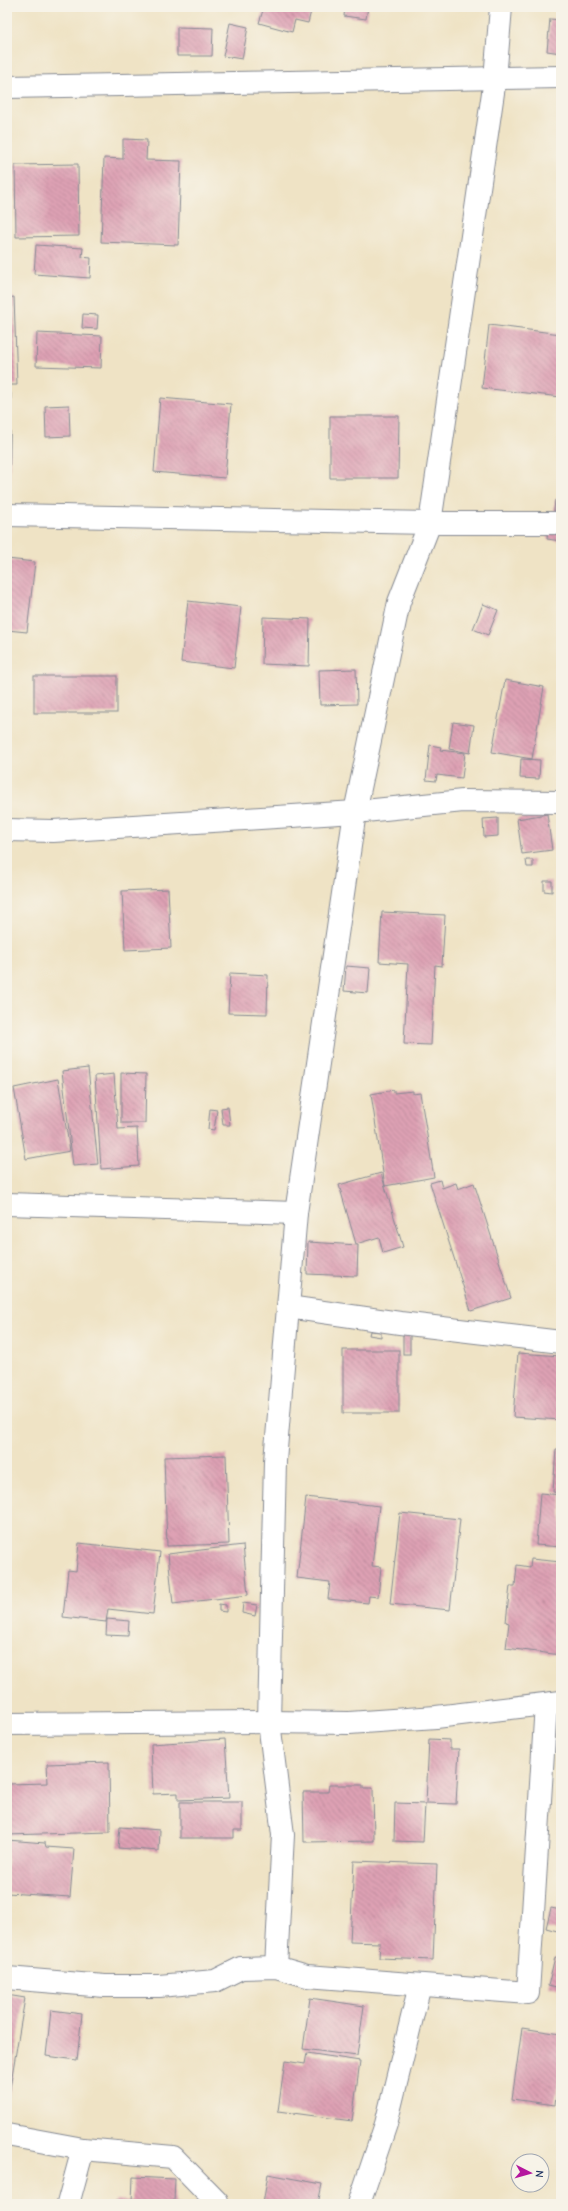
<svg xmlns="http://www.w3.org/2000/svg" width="568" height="2211" font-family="'Comic Neue',sans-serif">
	<defs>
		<pattern id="building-back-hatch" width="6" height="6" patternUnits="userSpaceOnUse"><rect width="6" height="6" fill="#dea1b4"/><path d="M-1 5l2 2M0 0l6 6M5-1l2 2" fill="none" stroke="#b38496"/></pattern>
	</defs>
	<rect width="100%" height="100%" fill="#f7f3e8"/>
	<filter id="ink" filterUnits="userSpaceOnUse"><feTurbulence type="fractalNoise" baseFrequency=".025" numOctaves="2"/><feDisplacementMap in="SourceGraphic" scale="8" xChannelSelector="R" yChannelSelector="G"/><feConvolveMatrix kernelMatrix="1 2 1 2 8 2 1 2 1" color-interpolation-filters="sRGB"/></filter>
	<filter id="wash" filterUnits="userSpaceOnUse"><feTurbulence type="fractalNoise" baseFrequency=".012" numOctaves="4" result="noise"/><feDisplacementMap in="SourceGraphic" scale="16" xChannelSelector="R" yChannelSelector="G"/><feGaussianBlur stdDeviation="0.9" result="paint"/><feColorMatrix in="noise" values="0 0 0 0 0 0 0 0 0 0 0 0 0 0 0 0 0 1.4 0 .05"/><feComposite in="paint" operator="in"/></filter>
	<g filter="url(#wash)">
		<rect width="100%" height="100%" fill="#efe3c5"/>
		<g id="blocks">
			<g fill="url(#building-back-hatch)">
				<polygon points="264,7 312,7 308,23 295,20 292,32 259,23"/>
				<polygon points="345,7 368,7 366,19 344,16"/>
				<polygon points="550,19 561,20 561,53 547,51"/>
				<polygon points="230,23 248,27 242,59 223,56"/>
				<polygon points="177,27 213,28 212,56 177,56"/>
				<polygon points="123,139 147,140 146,160 181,161 178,245 101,242 104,158 123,159"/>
				<polygon points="78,164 79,236 16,237 15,165"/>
				<polygon points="36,245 83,248 82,257 91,258 90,278 34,274"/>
				<polygon points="14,297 17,385 7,385 7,298"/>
				<polygon points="83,314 98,315 97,329 82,328"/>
				<polygon points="489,325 561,334 561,397 482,388"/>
				<polygon points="37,333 102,336 101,368 36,366"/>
				<polygon points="7,393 11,393 9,494 7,494"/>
				<polygon points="160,398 231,404 225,478 154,472"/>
				<polygon points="69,405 70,436 46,437 45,406"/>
				<polygon points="330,416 399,416 398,478 330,478"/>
				<polygon points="555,500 561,501 561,512 554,511"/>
				<polygon points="548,528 561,529 561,541 547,539"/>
				<polygon points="7,559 35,562 27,632 7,630"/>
				<polygon points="188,601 241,607 234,668 181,662"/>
				<polygon points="483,604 498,610 488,635 473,629"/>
				<polygon points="263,617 310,619 309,666 262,664"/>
				<polygon points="356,669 357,704 320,705 319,670"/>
				<rect x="34" y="676" width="83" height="37"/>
				<polygon points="505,680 544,687 532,759 492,752"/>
				<polygon points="453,722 474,725 470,753 449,749"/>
				<polygon points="430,745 441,747 440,750 465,753 462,778 437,775 436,781 426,780"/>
				<polygon points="521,759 540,760 539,779 520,778"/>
				<polygon points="547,814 552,850 522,854 517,819"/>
				<polygon points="498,818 498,836 484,837 483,819"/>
				<polygon points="526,860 533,860 533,867 527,867"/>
				<polygon points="544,881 552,881 552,892 544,891"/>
				<polygon points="168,889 171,948 125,950 122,891"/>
				<polygon points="382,912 445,915 442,966 435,965 431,1045 404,1044 408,964 379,962"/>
				<polygon points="346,966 370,968 368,993 344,991"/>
				<polygon points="230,973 268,975 267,1014 228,1013"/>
				<polygon points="88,1068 98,1164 73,1166 62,1071"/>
				<polygon points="121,1073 146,1074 145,1123 121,1123"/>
				<polygon points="114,1074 118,1129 137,1128 139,1166 101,1169 95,1076"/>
				<polygon points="58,1079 70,1151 26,1159 14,1088"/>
				<polygon points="394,1090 394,1093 413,1091 413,1094 420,1093 434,1177 385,1186 371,1094"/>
				<polygon points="228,1107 230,1125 223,1125 221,1108"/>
				<polygon points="210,1109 217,1110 214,1130 208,1129"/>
				<polygon points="381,1173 403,1247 383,1253 379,1237 356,1244 339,1185"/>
				<polygon points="440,1180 442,1188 456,1183 458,1189 474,1183 511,1298 471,1311 430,1183"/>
				<polygon points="308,1242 358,1245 357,1276 307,1274"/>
				<polygon points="370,1331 381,1332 381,1337 369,1335"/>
				<rect x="403" y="1331" width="7" height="23"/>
				<rect x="343" y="1350" width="56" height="63"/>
				<polygon points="518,1353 561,1356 561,1420 513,1417"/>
				<polygon points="556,1449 561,1449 561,1493 553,1492"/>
				<polygon points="226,1455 229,1544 167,1546 164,1457"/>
				<polygon points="540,1493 561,1495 561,1547 536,1545"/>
				<polygon points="306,1497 379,1506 372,1566 381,1567 378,1597 369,1596 368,1603 328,1599 330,1582 297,1578"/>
				<polygon points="400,1513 460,1519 450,1610 390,1604"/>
				<polygon points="79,1543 160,1552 153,1614 108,1609 106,1622 63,1617 68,1570 76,1571"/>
				<polygon points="243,1545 248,1595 173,1604 168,1554"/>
				<polygon points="531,1559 561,1562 561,1655 506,1648 509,1623 506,1622 510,1586 515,1586 517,1565 530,1567"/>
				<polygon points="243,1603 257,1605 255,1616 242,1613"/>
				<polygon points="219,1604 226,1605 226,1612 219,1611"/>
				<polygon points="107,1619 129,1621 128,1636 106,1635"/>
				<polygon points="225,1739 229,1798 178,1800 178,1793 153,1794 151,1744"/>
				<polygon points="429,1739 450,1740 450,1749 459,1749 456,1804 426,1803"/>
				<polygon points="109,1762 110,1832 7,1835 7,1784 48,1783 47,1764"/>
				<polygon points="329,1785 363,1785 363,1788 373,1788 374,1841 304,1842 303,1792 328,1792"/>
				<polygon points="180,1802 242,1802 242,1830 234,1830 234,1838 180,1838"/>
				<polygon points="395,1803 425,1804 423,1842 394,1841"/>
				<polygon points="120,1827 160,1830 159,1851 118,1848"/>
				<polygon points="7,1840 45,1843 46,1847 74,1849 70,1897 7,1893"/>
				<polygon points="354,1861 437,1864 433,1960 379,1958 380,1943 350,1942"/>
				<polygon points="551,1908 561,1910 561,1932 546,1928"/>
				<polygon points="555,1957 561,1958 561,1989 548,1986"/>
				<polygon points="7,1995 25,1998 8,2100 7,2100"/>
				<polygon points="310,1998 364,2006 357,2056 303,2049"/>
				<polygon points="51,2010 82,2014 77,2060 46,2056"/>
				<polygon points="522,2028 561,2034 561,2063 555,2105 512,2099"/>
				<polygon points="307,2053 360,2061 352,2121 278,2111 285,2061 305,2064"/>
				<polygon points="268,2174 322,2184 318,2204 263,2204"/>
				<polygon points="133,2177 175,2179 174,2202 181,2204 116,2204 116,2200 132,2201"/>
			</g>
		</g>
	</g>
	<g filter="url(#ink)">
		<use href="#blocks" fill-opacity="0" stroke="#858992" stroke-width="1"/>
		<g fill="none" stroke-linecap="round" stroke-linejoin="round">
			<g stroke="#858992" stroke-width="24">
				<g id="minor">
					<polyline points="7,87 561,77"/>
					<polyline points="7,515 430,523 561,523"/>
					<polyline points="7,830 53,831 355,812 463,801 561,802"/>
					<polyline points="7,1204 296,1213"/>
					<polyline points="288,1307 400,1323 561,1342"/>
					<polyline points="7,1724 269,1722 349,1723 436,1717 561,1702"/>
					<polyline points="276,1967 283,1835 269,1722 275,1461 296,1213 355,812 399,602 430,523 495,79 501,7"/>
					<polyline points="7,1978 105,1986 159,1986 215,1981 241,1968 276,1967 307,1976 528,1993 546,1704"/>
					<polyline points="7,2135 83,2149 173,2157 217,2202 217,2204"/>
					<polyline points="68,2204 83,2149"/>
					<polyline points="359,2204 386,2124 420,1985"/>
				</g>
			</g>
			<use href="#minor" stroke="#fff" stroke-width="22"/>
		</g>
	</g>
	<rect width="568" height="2211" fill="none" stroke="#f7f3e8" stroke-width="24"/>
	<g transform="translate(530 2173) rotate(96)"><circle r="19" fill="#f7f3e8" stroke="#9fa5b1"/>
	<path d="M0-3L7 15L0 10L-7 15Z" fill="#b5179e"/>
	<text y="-6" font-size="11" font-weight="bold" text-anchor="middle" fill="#1b2f5e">N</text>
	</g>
</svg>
